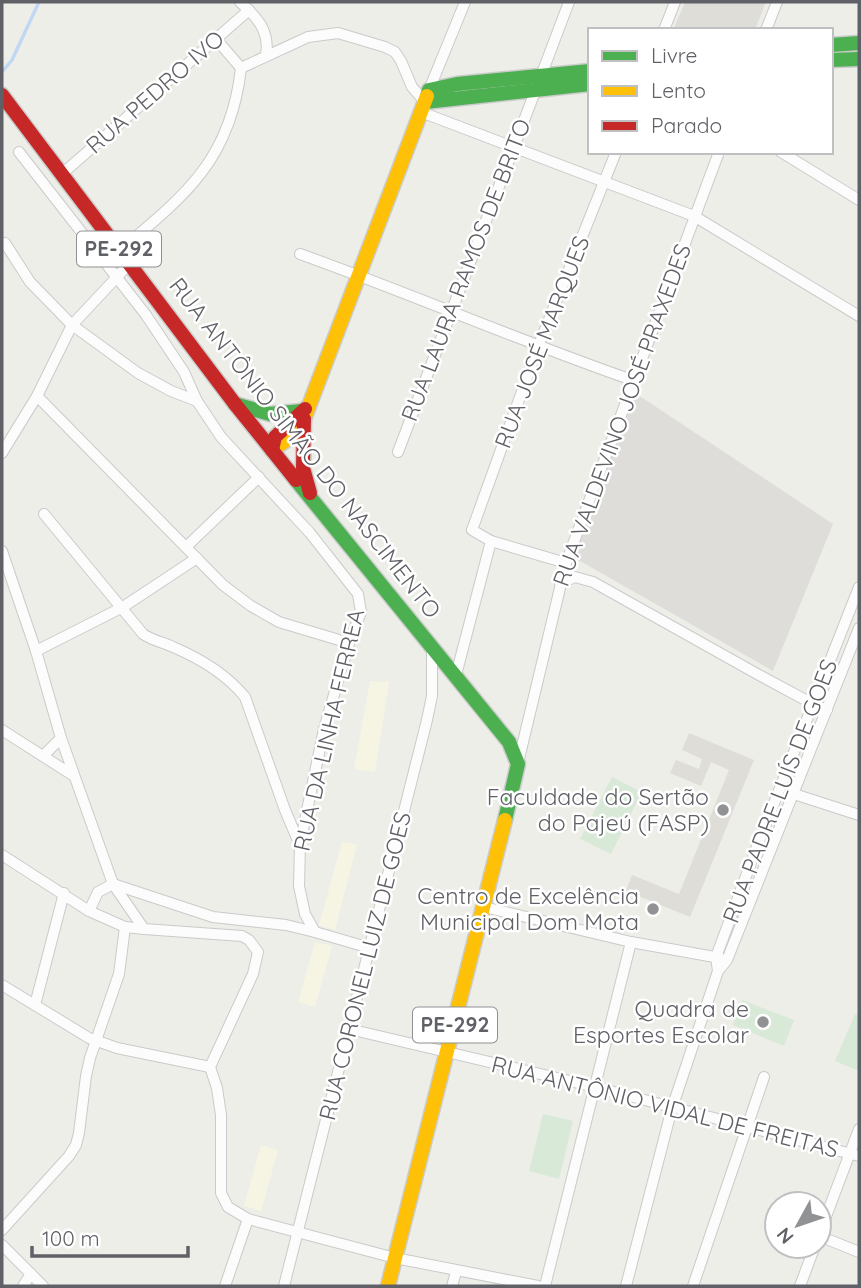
<svg xmlns="http://www.w3.org/2000/svg" width="861" height="1288" font-family="Quicksand,sans-serif">
	<rect width="100%" height="100%" fill="#eeeee9"/>
	<g fill="#f6f5e4">
		<polygon points="370,681 389,682 375,772 354,769"/>
		<polygon points="342,842 357,844 335,930 319,925"/>
		<polygon points="315,942 332,946 315,1007 298,1002"/>
		<polygon points="261,1145 278,1150 261,1211 244,1206"/>
	</g>
	<polygon fill="#deddd9" points="635,393 833,524 773,671 573,557"/>
	<g fill="#deddd8">
		<polygon points="685,2 766,2 755,30 673,30"/>
		<polygon points="689,733 754,760 690,917 626,891 632,875 679,894 729,770 711,762 701,786 670,773 676,760 699,769 702,759 682,750"/>
	</g>
	<g fill="#d8e9d8">
		<polygon points="612,777 642,792 611,854 580,839"/>
		<polygon points="742,1000 794,1020 784,1046 733,1025"/>
		<polygon points="855,1014 859,1016 859,1071 835,1061"/>
		<polygon points="543,1114 573,1121 559,1179 529,1171"/>
	</g>
	<g fill="none" stroke-linecap="round" stroke-linejoin="round">
		<polyline stroke="#c1d7f4" stroke-width="3.5" points="2,72 12,60 39,2"/>
		<g stroke="#cacaca" stroke-width="12">
			<g id="street">
				<path d="M240,2C257,17 270,31 266,55"/>
				<polyline points="664,30 675,2"/>
				<polyline points="766,30 777,2"/>
				<polyline points="216,39 241,68"/>
				<polyline points="541,76 569,2"/>
				<polyline points="427,91 429,90 465,2"/>
				<polyline points="421,112 694,216 859,316"/>
				<polyline points="19,152 146,315 184,372 197,401"/>
				<polyline points="781,152 859,200"/>
				<polyline points="62,174 249,10"/>
				<polyline points="5,243 30,282 72,325 138,373 171,391 197,401 221,437 310,533 358,594 361,612 349,643 324,729 300,844 299,886 305,914 315,932 370,948"/>
				<path d="M120,250C186,195 231,159 241,68L308,37L338,33L385,47L395,52L401,61L412,87L425,102"/>
				<path d="M300,254C412,294 520,341 632,380"/>
				<polyline points="37,396 223,585 251,606 279,622 349,643"/>
				<polyline points="398,452 536,89"/>
				<polyline points="2,453 37,396 72,325 130,263"/>
				<path d="M44,514L143,634C153,641 163,642 173,647C199,658 227,675 245,697L285,810L299,843"/>
				<polyline points="186,547 259,477"/>
				<polyline points="2,551 36,651 61,738 113,884 144,929 242,936 249,940 258,952 253,974 210,1067 217,1088 221,1115 221,1193 228,1207 248,1219 395,1258 538,1286"/>
				<polyline points="566,563 491,541 472,530 538,347 616,152"/>
				<polyline points="560,583 575,577 593,582 759,675 813,704 827,710"/>
				<polyline points="36,651 123,607 197,558"/>
				<polyline points="456,675 491,541"/>
				<polyline points="2,730 74,776"/>
				<polyline points="43,756 61,738"/>
				<polyline points="518,763 566,563 719,152"/>
				<polyline points="794,794 859,815"/>
				<polyline points="2,855 89,911 125,927 144,929"/>
				<polyline points="484,907 631,942 720,958"/>
				<polyline points="89,911 98,892 113,884 213,917 286,925 315,932"/>
				<polyline points="718,971 716,957 756,849 859,587"/>
				<polyline points="2,985 89,1038 117,1048 210,1067"/>
				<polyline points="35,1005 64,893"/>
				<polyline points="349,1029 595,1087 859,1156"/>
				<polyline points="2,1230 69,1156 76,1145 79,1133 86,1076 90,1058 119,974 125,927"/>
				<polyline points="819,1235 859,1129"/>
				<polyline points="819,1236 859,1252"/>
				<polyline points="2,1245 43,1286"/>
				<polyline points="23,1286 31,1274"/>
				<polyline points="225,1286 248,1219"/>
				<polyline points="284,1286 427,720 432,696 432,649"/>
				<polyline points="452,1286 456,1272"/>
				<polyline points="545,1286 631,942"/>
				<polyline points="626,1286 672,1108 718,971 727,960 859,628"/>
				<polyline points="693,1286 764,1077"/>
				<polyline points="800,1286 815,1246"/>
			</g>
		</g>
		<g stroke="#cacbcb" stroke-width="17">
			<g id="fast">
				<polyline points="831,45 859,43"/>
				<polyline points="831,60 859,59"/>
				<polyline points="427,96 429,90 457,84 590,71"/>
				<polyline points="425,102 590,84"/>
				<polyline points="235,404 270,414 302,411"/>
				<polyline points="296,480 509,742 518,764 505,820"/>
			</g>
		</g>
		<g stroke="#cacbcb" stroke-width="17">
			<g id="slow">
				<polyline points="272,450 291,437 304,419 427,96"/>
				<polyline points="388,1286 505,820"/>
			</g>
		</g>
		<g stroke="#cacbcb" stroke-width="17">
			<g id="jam">
				<polyline points="2,95 235,404 296,480"/>
				<polyline points="304,419 303,468 310,493"/>
				<polyline points="272,450 275,437 305,409"/>
			</g>
		</g>
		<use href="#street" stroke="#fcfcfc" stroke-width="10"/>
		<use href="#fast" stroke="#4caf50" stroke-width="14"/>
		<use href="#slow" stroke="#ffc107" stroke-width="14"/>
		<use href="#jam" stroke="#c62828" stroke-width="14"/>
	</g>
	<g fill="#919294" stroke="#fff" stroke-width="2.5">
		<circle cx="723" cy="810" r="7"/>
		<circle cx="653" cy="909" r="7"/>
		<circle cx="763" cy="1022" r="7"/>
	</g>
	<g text-anchor="middle" stroke-width="5" stroke-linejoin="round" paint-order="stroke">
		<g fill="#fff" stroke="#8f9094" stroke-width="2">
			<rect x="77" y="231.5" width="84" height="35" rx="5"/>
			<rect x="413" y="1007.5" width="84" height="35" rx="5"/>
		</g>
		<g font-size="21" font-weight="bold" fill="#5f6166">
			<text x="119" y="256">PE-292</text>
			<text x="455" y="1032">PE-292</text>
		</g>
		<g font-size="23" fill="#5f6166" stroke="#fff">
			<text transform="translate(155 92) rotate(-41)" y="8">RUA PEDRO IVO</text>
			<text transform="translate(466 270) rotate(-69)" y="8">RUA LAURA RAMOS DE BRITO</text>
			<text transform="translate(542 342) rotate(-69)" y="8">RUA JOSÉ MARQUES</text>
			<text transform="translate(622 415) rotate(-70)" y="8">RUA VALDEVINO JOSÉ PRAXEDES</text>
			<text transform="translate(305 448) rotate(52)" y="8">RUA ANTÔNIO SIMÃO DO NASCIMENTO</text>
			<text transform="translate(329 730) rotate(-77)" y="8">RUA DA LINHA FERREA</text>
			<text transform="translate(780 791) rotate(-69)" y="8">RUA PADRE LUÍS DE GOES</text>
			<text transform="translate(365 966) rotate(-76)" y="8">RUA CORONEL LUIZ DE GOES</text>
			<text transform="translate(665 1107) rotate(14)" y="8">RUA ANTÔNIO VIDAL DE FREITAS</text>
		</g>
		<g font-size="23" fill="#5f6166" stroke="#fff" text-anchor="end">
			<text x="709" y="805">Faculdade do Sertão<tspan x="709" dy="26">do Pajeú (FASP)</tspan></text>
			<text x="639" y="904">Centro de Excelência<tspan x="639" dy="26">Municipal Dom Mota</tspan></text>
			<text x="749" y="1017">Quadra de<tspan x="749" dy="26">Esportes Escolar</tspan></text>
		</g>
	</g>
	<rect width="861" height="1288" fill="none" stroke="#5f6166" stroke-width="7"/>
	<rect x="588" y="28" width="245" height="126" fill="#ffffff" stroke="#bfc0c2" stroke-width="2"/>
	<rect x="602" y="51" width="35" height="10" fill="#4caf50" stroke="#bfc0c2" stroke-width="2"/>
	<text x="651" y="63" font-size="21" fill="#5f6166">Livre</text>
	<rect x="602" y="86" width="35" height="10" fill="#ffc107" stroke="#bfc0c2" stroke-width="2"/>
	<text x="651" y="98" font-size="21" fill="#5f6166">Lento</text>
	<rect x="602" y="121" width="35" height="10" fill="#c62828" stroke="#bfc0c2" stroke-width="2"/>
	<text x="651" y="133" font-size="21" fill="#5f6166">Parado</text>
	<g transform="translate(798 1225) rotate(230)"><circle r="33" fill="#ffffff" stroke="#bfc0c2" stroke-width="2"/>
	<path d="M0-5L12 26L0 18L-12 26Z" fill="#919294"/>
	<text y="-10" font-size="19" font-weight="bold" text-anchor="middle" fill="#5f6166">N</text>
	</g>
	<path d="M32 1246v10h156v-10" fill="none" stroke="#5f6166" stroke-width="3.5"/>
	<text x="42" y="1246" font-size="21" fill="#5f6166" stroke="#ffffff" stroke-width="5" paint-order="stroke">100 m</text>
</svg>
